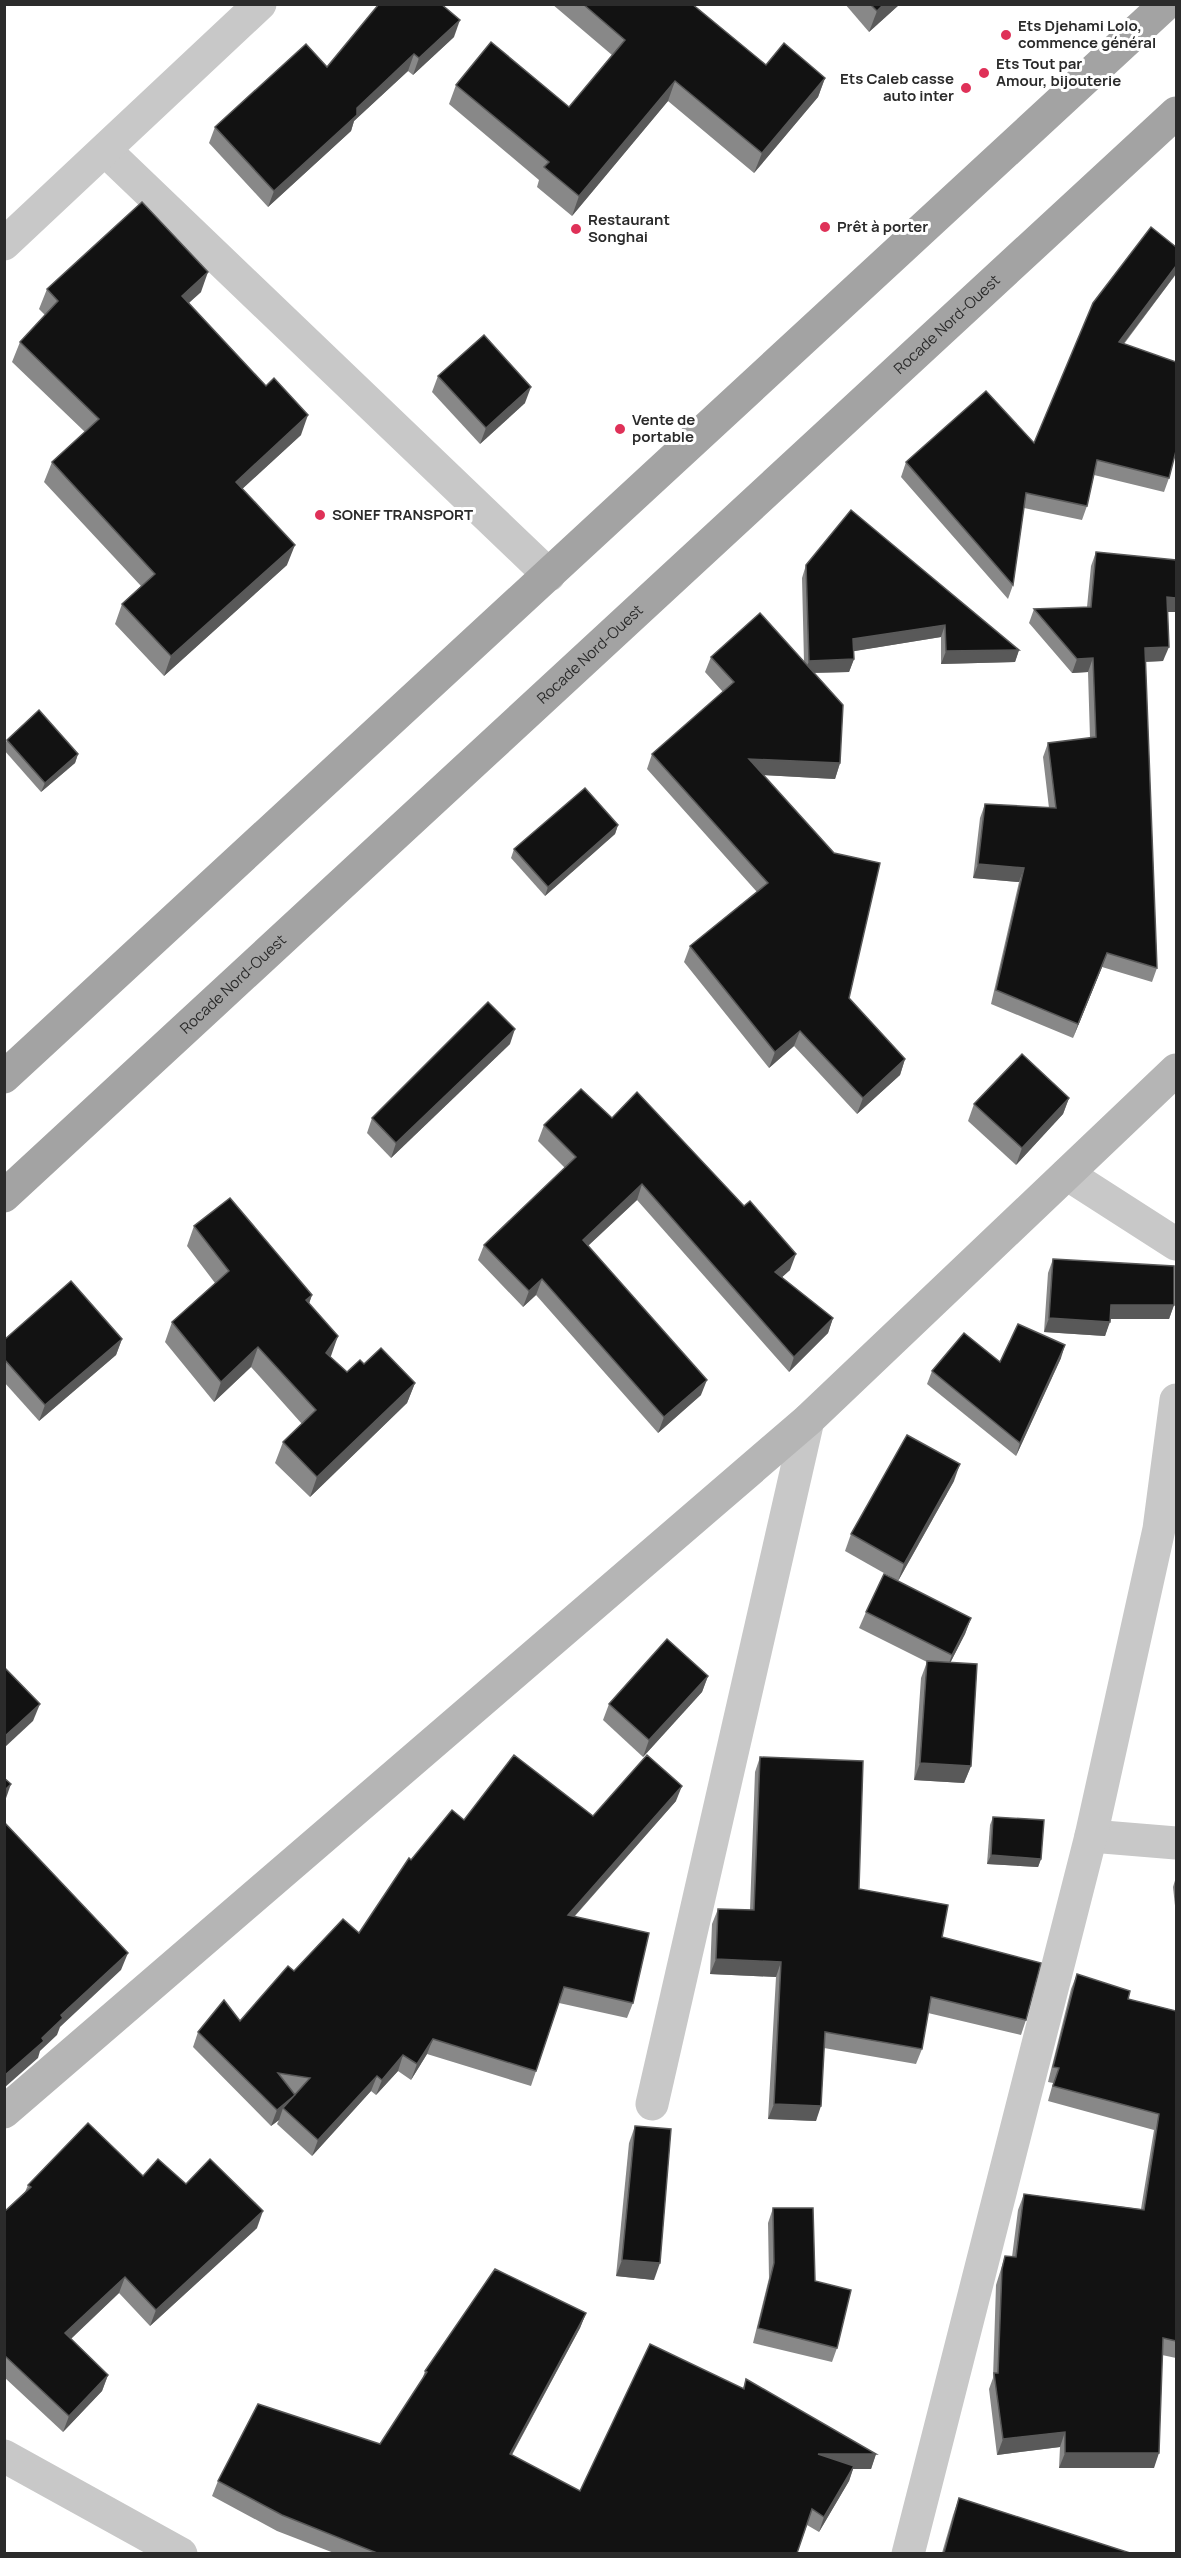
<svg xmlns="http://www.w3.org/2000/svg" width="1181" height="2558" font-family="Manrope,sans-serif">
	<rect width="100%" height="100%" fill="#fff"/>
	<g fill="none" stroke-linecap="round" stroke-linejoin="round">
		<g stroke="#c8c8c8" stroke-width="33">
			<polyline points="105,150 549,575"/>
			<polyline points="4,244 260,4"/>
			<polyline points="1067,1174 1176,1244"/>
			<polyline points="1091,1836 1176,1843"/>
			<polyline points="652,2104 808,1420"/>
			<polyline points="4,2456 181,2554"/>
			<polyline points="908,2554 1091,1836 1159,1529 1176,1400"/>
		</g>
		<polyline stroke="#b5b5b5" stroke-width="33" points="4,2112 808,1420 1176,1070"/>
		<g stroke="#a3a3a3" stroke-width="33">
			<polyline points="4,1077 1166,4"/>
			<path id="s1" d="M4,1196L1176,113"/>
		</g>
	</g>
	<g fill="#888">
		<polygon points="552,4 692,4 766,65 825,78 818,97 754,173 668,101 572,216 537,187 539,180 449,104 456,85 569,107 612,55"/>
		<polygon points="845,4 900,4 869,32"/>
		<polygon points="454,37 413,75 408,71 354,121 351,131 268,207 209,143 215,127 327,67"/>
		<polygon points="1176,274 1124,344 1169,478 1164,492 1094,475 1087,506 1082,520 1024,508 1013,585 1008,599 901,477 906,462 1034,443"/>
		<polygon points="47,289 201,292 189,303 301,435 242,489 287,565 164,676 115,624 122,604 141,586 44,482 52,462 85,432 12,362 20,342 45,315 39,309"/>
		<polygon points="438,376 525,403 480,444 432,392"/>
		<polygon points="1096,552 1176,560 1176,612 1168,612 1163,661 1145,662 1157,968 1152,982 1102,967 1073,1038 991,1004 1019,882 973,878 980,818 985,804 1049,808 1043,757 1048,743 1090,738 1088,672 1072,673 1029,623 1034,609 1087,607 1091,566"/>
		<polygon points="806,565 1019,650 1015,662 941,664 941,637 854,651 854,659 849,672 814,673 840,763 835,779 764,775 849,998 905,1059 900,1075 857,1114 794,1046 769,1068 684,962 690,946 757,892 647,769 652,754 723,692 705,672 711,657 804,662 802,578"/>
		<polygon points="7,740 78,754 75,763 41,792 4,750 4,746"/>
		<polygon points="618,825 615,834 545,896 511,858 514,849"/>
		<polygon points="510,1044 391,1158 367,1133 372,1118"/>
		<polygon points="1069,1098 1063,1114 1016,1165 968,1121 974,1104"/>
		<polygon points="612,1118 790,1270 782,1277 833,1318 828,1333 789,1372 637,1200 588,1246 701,1395 658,1433 536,1295 523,1307 478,1260 484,1245 565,1168 538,1141 544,1125"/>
		<polygon points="194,1226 312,1295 309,1303 330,1357 347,1372 364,1364 415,1383 407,1403 310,1497 275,1463 283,1442 302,1424 251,1367 214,1402 165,1342 172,1322 215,1283 187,1246"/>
		<polygon points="1053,1259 1174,1305 1169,1319 1110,1319 1105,1336 1044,1332 1048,1273"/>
		<polygon points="122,1339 116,1355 39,1421 4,1382 4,1340"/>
		<polygon points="1061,1358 1016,1456 927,1384 932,1371"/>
		<polygon points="954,1481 898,1581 845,1551 851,1534"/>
		<polygon points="866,1612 971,1618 965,1634 950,1663 971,1766 964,1783 914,1780 921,1678 927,1662 859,1628"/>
		<polygon points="708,1676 702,1692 643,1757 603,1720 609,1704"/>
		<polygon points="760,1757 859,1889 942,1937 1026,2020 1021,2035 928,2013 922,2049 916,2064 824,2048 816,2121 768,2119 776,1977 710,1974 712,1924 718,1909 750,1910 755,1772"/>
		<polygon points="676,1801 575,1916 633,2003 627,2018 559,2003 531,2086 427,2054 411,2080 398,2071 376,2095 371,2091 312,2156 277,2124 279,2120 271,2126 193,2047 198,2032 240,2021 294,1971 359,1933 411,1860 464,1820 593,1816"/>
		<polygon points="993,1817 1041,1859 1038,1867 987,1864 990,1825"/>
		<polygon points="1176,1877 1176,1915 1173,1887"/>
		<polygon points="1077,1974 1128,1999 1176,2011 1176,2358 1162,2355 1154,2468 1059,2468 1060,2447 997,2455 989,2389 993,2378 996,2285 1005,2256 1012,2257 1018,2210 1024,2194 1141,2209 1154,2130 1048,2101 1053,2083 1048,2082 1071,1989"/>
		<polygon points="635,2126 654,2280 616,2276 629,2143"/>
		<polygon points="143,2176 186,2184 257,2228 150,2326 119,2293 71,2339 108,2375 102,2391 63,2432 4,2377 4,2212 25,2192 28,2185"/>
		<polygon points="773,2208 815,2281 837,2348 832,2362 753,2343 769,2278 768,2223"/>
		<polygon points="586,2313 580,2328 512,2455 580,2491 743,2388 746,2379 876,2454 871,2469 853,2469 849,2481 819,2532 807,2525 797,2553 334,2553 277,2531 212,2496 218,2481 380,2444 422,2380 425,2371"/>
		<polygon points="959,2498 1130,2553 942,2553 953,2515"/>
	</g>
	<g fill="#595959">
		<polygon points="884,4 900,4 869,32 877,11"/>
		<polygon points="460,20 454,37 413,75 419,58"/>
		<polygon points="414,54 408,71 354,121 351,131 268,207 274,191 357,108"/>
		<polygon points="825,78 818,97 754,173 762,153"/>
		<polygon points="675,81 668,101 572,216 579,196"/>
		<polygon points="1176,266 1176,274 1114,356 1119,342"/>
		<polygon points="208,272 201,292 175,315 182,296"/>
		<polygon points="531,387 525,403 480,444 486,428"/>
		<polygon points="308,415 301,435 228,502 236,482"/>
		<polygon points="295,545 287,565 164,676 171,656"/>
		<polygon points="1167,597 1176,598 1176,612 1162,612"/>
		<polygon points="945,625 941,637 849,652 853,639"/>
		<polygon points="1169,647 1163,661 1140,662 1145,648"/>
		<polygon points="1019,650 1015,662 941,664 946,651"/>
		<polygon points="1093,658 1088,672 1072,673 1077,659"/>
		<polygon points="854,659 849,672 804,673 809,661"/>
		<polygon points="78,754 75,763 41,792 45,783"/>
		<polygon points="749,759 840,763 835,779 743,774"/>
		<polygon points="618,825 615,834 545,896 548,887"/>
		<polygon points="978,864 1024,868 1019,882 973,878"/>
		<polygon points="1107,953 1102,967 1073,1038 1078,1024"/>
		<polygon points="515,1029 510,1044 391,1158 396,1143"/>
		<polygon points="800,1031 794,1046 769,1068 775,1052"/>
		<polygon points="905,1059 900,1075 857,1114 863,1098"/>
		<polygon points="1069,1098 1063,1114 1016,1165 1022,1148"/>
		<polygon points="642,1184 637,1200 577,1256 583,1240"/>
		<polygon points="796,1254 790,1270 770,1288 775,1272"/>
		<polygon points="542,1279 536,1295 523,1307 529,1291"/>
		<polygon points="312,1295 305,1315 306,1300"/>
		<polygon points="1111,1305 1174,1305 1169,1319 1106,1319"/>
		<polygon points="833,1318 828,1333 789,1372 794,1357"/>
		<polygon points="1049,1318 1110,1322 1105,1336 1044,1332"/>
		<polygon points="338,1336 331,1356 318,1373 326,1353"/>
		<polygon points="122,1339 116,1355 39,1421 45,1405"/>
		<polygon points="1065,1345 1061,1358 1016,1456 1020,1443"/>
		<polygon points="258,1347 251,1367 214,1402 221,1382"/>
		<polygon points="707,1380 701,1395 658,1433 664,1417"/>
		<polygon points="415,1383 407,1403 310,1497 317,1477"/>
		<polygon points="960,1464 954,1481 898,1581 904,1564"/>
		<polygon points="971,1618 965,1634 946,1671 952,1655"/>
		<polygon points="708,1676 702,1692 643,1757 649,1740"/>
		<polygon points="40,1704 33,1721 4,1748 4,1737"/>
		<polygon points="920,1763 971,1766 964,1783 914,1780"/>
		<polygon points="11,1784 5,1801 4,1801 4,1791"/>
		<polygon points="682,1786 676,1801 562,1930 568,1915"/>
		<polygon points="991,1855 1041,1859 1038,1867 987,1864"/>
		<polygon points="128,1953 121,1970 60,2027 57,2035 40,2051 38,2058 4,2088 4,2076 42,2038 61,2015"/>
		<polygon points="716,1959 781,1962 776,1977 710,1974"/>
		<polygon points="433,2039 427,2054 411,2080 417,2064"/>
		<polygon points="403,2055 398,2071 376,2095 382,2080"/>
		<polygon points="377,2076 371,2091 312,2156 318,2140"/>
		<polygon points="295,2095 283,2108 279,2120 271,2126 277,2110"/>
		<polygon points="774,2104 821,2106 816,2121 768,2119"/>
		<polygon points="263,2211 257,2228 150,2326 156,2310"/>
		<polygon points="622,2260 660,2263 654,2280 616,2276"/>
		<polygon points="125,2277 119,2293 59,2350 65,2333"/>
		<polygon points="586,2313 580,2328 504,2469 510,2454"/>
		<polygon points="108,2375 102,2391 63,2432 69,2416"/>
		<polygon points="1065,2432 1060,2447 997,2455 1003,2439"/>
		<polygon points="1065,2453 1159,2453 1154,2468 1059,2468"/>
		<polygon points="818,2454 876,2454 871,2469 853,2469 849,2481 819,2532 824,2517"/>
	</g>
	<g fill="#121212" stroke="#595959" stroke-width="1.5">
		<polygon points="379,4 441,4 460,20 419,58 414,54 357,108 357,115 274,191 215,127 306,44 327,67"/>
		<polygon points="583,4 692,4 766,65 784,43 825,78 762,153 675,81 579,196 544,167 549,162 456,85 491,42 569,107 625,40"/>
		<polygon points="870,4 884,4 877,11"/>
		<polygon points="142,202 208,272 182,296 266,386 274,378 308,415 236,482 295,545 171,656 122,604 155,574 52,462 99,419 20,342 58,301 47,289"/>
		<polygon points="1151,227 1176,247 1176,266 1119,342 1176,362 1176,451 1169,478 1097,460 1087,506 1026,493 1013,585 906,462 986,391 1034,443 1093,303"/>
		<polygon points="484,335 531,387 486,428 438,376"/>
		<polygon points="851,510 1019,650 946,651 945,625 853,639 854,659 809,661 806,565"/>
		<polygon points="1096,552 1176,560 1176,598 1167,597 1169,647 1145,648 1157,968 1107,953 1078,1024 996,990 1024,868 978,864 985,804 1056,808 1048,743 1096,737 1093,658 1077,659 1034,609 1091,607"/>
		<polygon points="760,613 843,705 840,763 749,759 834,853 880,863 849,998 905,1059 863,1098 800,1031 775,1052 690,946 768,883 652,754 734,682 711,657"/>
		<polygon points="39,710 78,754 45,783 7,740"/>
		<polygon points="585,788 618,825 548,887 514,849"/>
		<polygon points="488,1002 515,1029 396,1143 372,1118"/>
		<polygon points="1022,1054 1069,1098 1022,1148 974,1104"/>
		<polygon points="581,1089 612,1118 637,1092 744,1206 750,1201 796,1254 775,1272 833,1318 794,1357 642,1184 583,1240 707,1380 664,1417 542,1279 529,1291 484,1245 576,1157 544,1125"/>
		<polygon points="230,1198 312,1295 306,1300 338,1336 326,1353 347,1372 360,1360 364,1364 381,1348 415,1383 317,1477 283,1442 316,1410 258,1347 221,1382 172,1322 229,1271 194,1226"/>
		<polygon points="1053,1259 1174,1266 1174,1305 1111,1305 1110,1322 1049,1318"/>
		<polygon points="71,1281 122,1339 45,1405 4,1359 4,1340"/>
		<polygon points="1018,1324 1065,1345 1020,1443 932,1371 964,1333 1000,1362"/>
		<polygon points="907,1435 960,1464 904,1564 851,1534"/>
		<polygon points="884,1574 971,1618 952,1655 866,1612"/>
		<polygon points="667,1639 708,1676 649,1740 609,1704"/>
		<polygon points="927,1661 977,1664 971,1766 920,1763"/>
		<polygon points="4,1667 40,1704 4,1737"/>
		<polygon points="514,1755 593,1816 647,1755 682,1786 568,1915 649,1933 633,2003 564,1987 536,2071 433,2039 417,2064 403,2055 382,2080 377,2076 318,2140 283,2108 310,2078 278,2073 295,2095 277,2110 198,2032 224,2000 240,2021 288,1966 294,1971 343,1919 359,1933 409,1858 411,1860 452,1810 464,1820"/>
		<polygon points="760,1757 863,1761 859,1889 948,1905 942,1937 1041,1963 1026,2020 931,1997 922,2049 825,2032 821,2106 774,2104 781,1962 716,1959 718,1909 754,1910"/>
		<polygon points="4,1778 11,1784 4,1791"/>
		<polygon points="993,1817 1044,1820 1041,1859 991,1855"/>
		<polygon points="4,1822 128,1953 61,2015 63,2018 42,2038 44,2041 4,2076"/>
		<polygon points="1077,1974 1130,1991 1128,1999 1176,2011 1176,2341 1163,2338 1159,2453 1065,2453 1065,2432 1003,2439 994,2373 998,2373 1002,2269 1005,2256 1016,2257 1024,2194 1144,2210 1159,2114 1053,2086 1059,2068 1053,2067"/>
		<polygon points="88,2123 143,2176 158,2159 186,2184 210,2159 263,2211 156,2310 125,2277 65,2333 108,2375 69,2416 4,2355 4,2212 31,2187 28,2185"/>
		<polygon points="635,2126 671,2129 660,2263 622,2260"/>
		<polygon points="773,2208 813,2208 815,2281 851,2290 837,2348 758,2328 774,2263"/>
		<polygon points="495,2269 586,2313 510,2454 580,2491 650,2344 744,2389 746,2379 876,2454 818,2454 854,2466 824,2517 812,2509 797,2553 377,2553 282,2515 218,2481 258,2404 380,2444 427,2372 425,2371"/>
		<polygon points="959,2498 1130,2553 944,2553"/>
	</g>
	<g fill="#df3158" stroke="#fff" stroke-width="2">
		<circle cx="1006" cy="35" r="6"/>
		<circle cx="984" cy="73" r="6"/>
		<circle cx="966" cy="88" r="6"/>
		<circle cx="825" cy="227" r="6"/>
		<circle cx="576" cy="229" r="6"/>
		<circle cx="620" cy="429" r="6"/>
		<circle cx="320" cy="515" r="6"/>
	</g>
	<g text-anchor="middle" stroke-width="6" stroke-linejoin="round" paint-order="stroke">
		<g font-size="15" font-weight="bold" fill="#2b2b2b" stroke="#fff" text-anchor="start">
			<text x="1018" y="31">Ets Djehami Lolo,<tspan x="1018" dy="17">commence général</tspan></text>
			<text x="996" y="69">Ets Tout par<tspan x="996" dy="17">Amour, bijouterie</tspan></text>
			<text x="954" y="84" text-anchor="end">Ets Caleb casse<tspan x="954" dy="17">auto inter</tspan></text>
			<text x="588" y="225">Restaurant<tspan x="588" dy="17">Songhai</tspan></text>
			<text x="837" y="232">Prêt à porter</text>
			<text x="632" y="425">Vente de<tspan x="632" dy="17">portable</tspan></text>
			<text x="332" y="520">SONEF TRANSPORT</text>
		</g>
		<g font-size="15" fill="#2b2b2b" stroke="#fff">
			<text dy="5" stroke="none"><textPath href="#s1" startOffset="1284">Rocade Nord-Ouest</textPath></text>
			<text dy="5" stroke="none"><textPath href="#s1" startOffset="798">Rocade Nord-Ouest</textPath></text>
			<text dy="5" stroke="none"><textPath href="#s1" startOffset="312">Rocade Nord-Ouest</textPath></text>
		</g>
	</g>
	<rect width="1181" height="2558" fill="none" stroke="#2b2b2b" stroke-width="12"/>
</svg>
